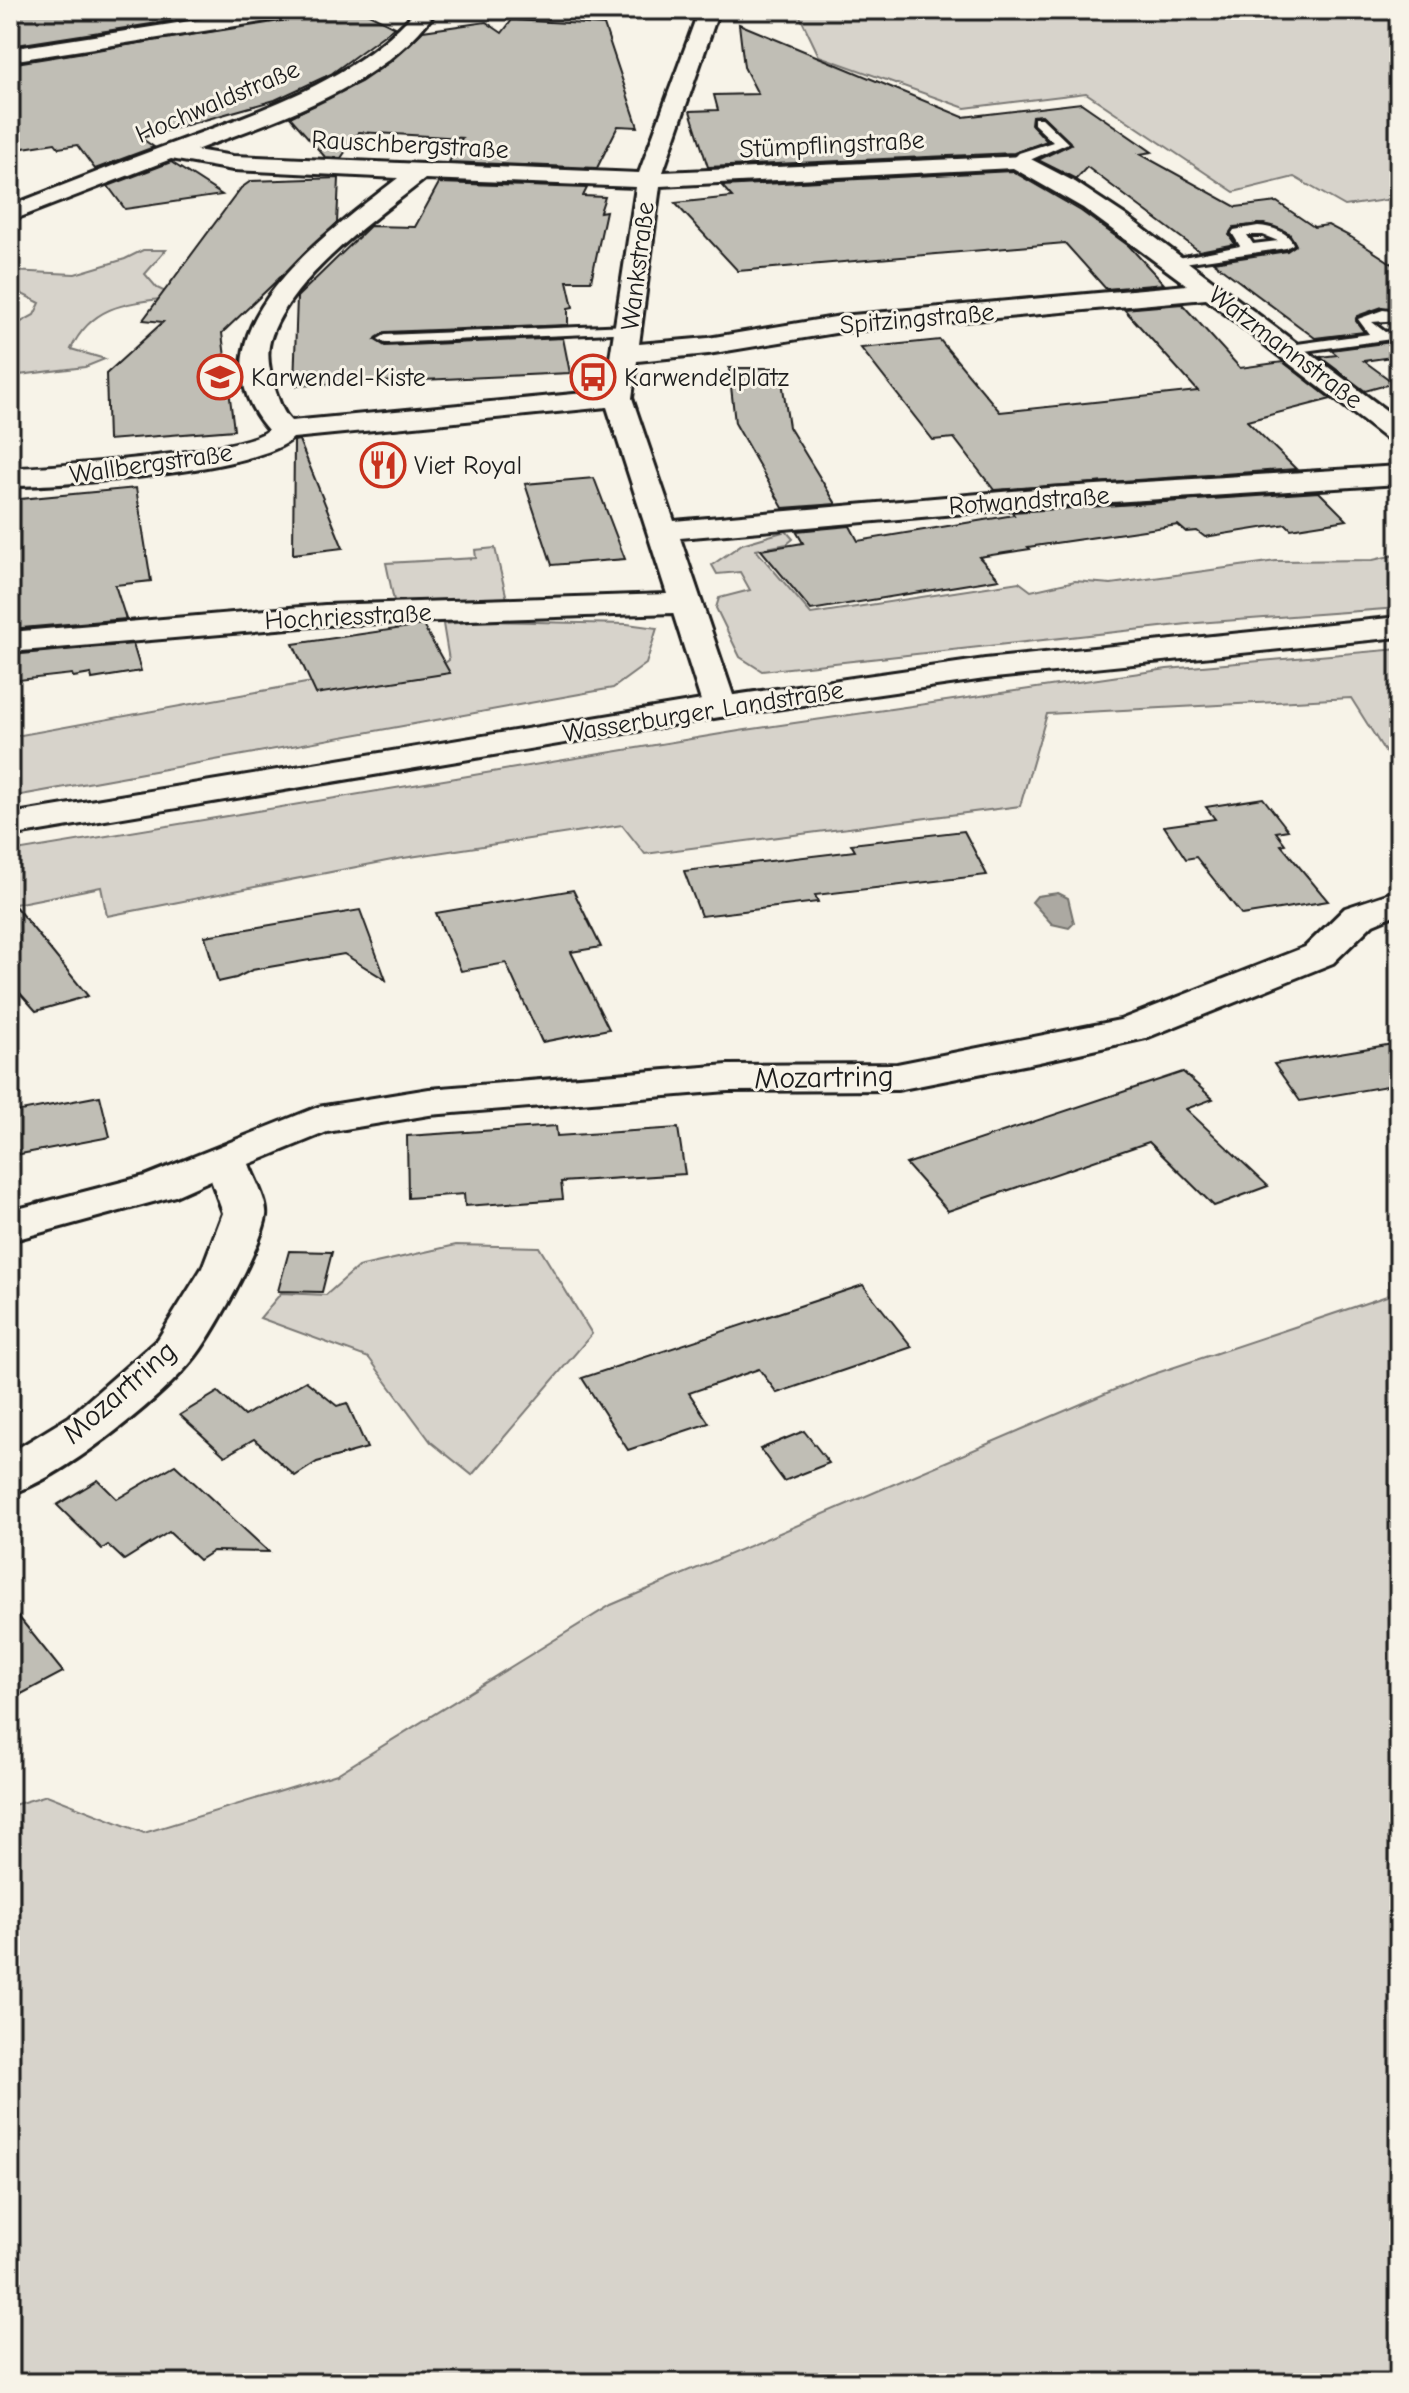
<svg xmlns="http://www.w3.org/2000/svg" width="1409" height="2393" font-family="'Comic Neue',sans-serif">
	<rect width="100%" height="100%" fill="#f7f3e8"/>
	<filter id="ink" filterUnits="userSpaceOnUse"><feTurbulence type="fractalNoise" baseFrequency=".0125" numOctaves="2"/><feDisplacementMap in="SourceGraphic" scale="16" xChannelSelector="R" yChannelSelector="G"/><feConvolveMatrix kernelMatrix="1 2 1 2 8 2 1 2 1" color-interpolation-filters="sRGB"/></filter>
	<g filter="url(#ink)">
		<g fill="#d7d3cb" stroke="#7a7874" stroke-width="2">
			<polygon points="797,10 1399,10 1399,198 1345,206 1294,177 1234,192 1086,93 965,108 819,56"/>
			<path d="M143,250H166L145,274L157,288L176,297C130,303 93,303 71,349L105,359L85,367L10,376V328L34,315L40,303L10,288V271L75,274L125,259Z"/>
			<polygon points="786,531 793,539 787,544 756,550 811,614 1019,582 1031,591 1075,581 1111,584 1276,561 1373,560 1399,554 1399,608 1197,623 762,671 740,657 716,608 719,598 750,590 740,572 717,574 712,565 742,544"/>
			<polygon points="495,548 507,599 394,601 386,563 476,558 475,550"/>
			<polygon points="484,621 627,624 657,628 646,664 613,688 10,797 10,737 306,683 425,676 449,660 443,624"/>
			<polygon points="1399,649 1399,774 1351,698 1047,714 1020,806 645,854 622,825 397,859 107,916 101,887 10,905 10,852 739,731 1167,669"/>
			<polygon points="456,1245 539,1247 592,1334 472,1475 431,1442 369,1358 260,1318 281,1293 326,1295 358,1267"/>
			<polygon points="1399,1292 1399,2383 10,2383 10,1806 47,1795 144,1833 337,1774 611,1605 1142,1378"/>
		</g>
		<polygon fill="#aca9a2" stroke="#72716c" stroke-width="2" points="1058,893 1068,898 1074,923 1069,928 1052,924 1032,902 1037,896"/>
		<g fill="#c0beb5" stroke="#1c1c1c" stroke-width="2">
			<polygon points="10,10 241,10 10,46"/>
			<polygon points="344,10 361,10 395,27 331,74 275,100 141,138 154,147 95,169 77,145 59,148 55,143 10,150 10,64"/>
			<polygon points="512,20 604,25 638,127 618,126 597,168 449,162 462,138 359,132 341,158 325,157 290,117 361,82 390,62 423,31 486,22 502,33"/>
			<polygon points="739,24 963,117 1081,103 1152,152 1140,154 1236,207 1277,202 1314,227 1328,225 1351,237 1399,268 1399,309 1382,307 1357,316 1356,321 1364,332 1315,338 1213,262 1287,251 1296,245 1289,233 1264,224 1234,227 1229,235 1235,244 1199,251 1087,167 1076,179 1038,160 1071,144 1042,115 1032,116 1031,124 1047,141 1014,153 708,167 690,111 718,110 714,95 758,94 744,67"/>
			<polygon points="171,162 222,195 125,209 108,186"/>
			<polygon points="1012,171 1081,211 1129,246 1164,284 1106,289 1065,243 738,271 675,203 732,197 722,186"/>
			<polygon points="339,178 337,223 222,333 234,430 108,440 106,374 163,322 143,320 241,188 251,181"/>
			<polygon points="439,183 587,188 583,196 605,197 600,212 606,211 591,281 567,281 573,307 568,308 568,325 385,332 375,340 385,346 563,338 570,373 294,386 297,297 370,226 415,227"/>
			<polygon points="1182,304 1240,368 1283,362 1331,399 1247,421 1296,469 994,490 954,438 933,440 861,348 940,340 1000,412 1198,391 1124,309"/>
			<polygon points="1399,341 1399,356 1364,361 1394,383 1365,391 1320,357 1337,355 1331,350"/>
			<polygon points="729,368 780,368 789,427 836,504 783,508 735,423"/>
			<polygon points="299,440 343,548 293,554 294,441"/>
			<polygon points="594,478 625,559 552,565 525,484"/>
			<polygon points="136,488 151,581 115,585 126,619 10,629 10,556 13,556 10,500"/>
			<polygon points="1319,492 1347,520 1291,529 1286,524 1205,537 1197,531 1186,532 1178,525 1028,547 1030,549 979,557 999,579 811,610 761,550 803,543 796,531 850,526 858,541 1014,515 1012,512"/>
			<polygon points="423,625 450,673 316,694 293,644"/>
			<polygon points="133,644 141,671 92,679 91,674 73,677 72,674 10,681 10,655"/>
			<polygon points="1263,798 1288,830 1276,832 1285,844 1281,845 1328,901 1242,915 1196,857 1186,859 1164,826 1215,819 1206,807"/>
			<polygon points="964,831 987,875 815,895 818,902 701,916 684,871 855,851 851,844"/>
			<polygon points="573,890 601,947 571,952 609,1029 542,1042 506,963 461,971 436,913"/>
			<polygon points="10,900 88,996 36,1011 10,982"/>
			<polygon points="360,910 386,980 344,954 252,970 236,978 218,982 205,936"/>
			<polygon points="1399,1043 1399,1084 1300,1101 1274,1064"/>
			<polygon points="1183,1072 1213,1099 1186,1109 1268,1186 1214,1206 1149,1142 948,1211 906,1164"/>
			<polygon points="100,1096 110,1137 10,1156 10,1113"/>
			<polygon points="556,1126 557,1136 678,1128 685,1174 561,1182 563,1199 465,1206 464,1194 408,1198 407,1136"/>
			<polygon points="289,1251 332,1252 322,1292 278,1291"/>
			<polygon points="863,1285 912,1347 777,1393 759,1369 689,1393 709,1423 628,1450 582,1378"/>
			<polygon points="306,1381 337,1406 347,1403 367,1448 317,1462 295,1476 254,1439 225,1456 180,1415 218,1392 244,1416"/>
			<polygon points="804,1431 829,1463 784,1481 760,1449"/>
			<polygon points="175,1465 269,1552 213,1551 199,1560 169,1532 124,1560 108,1545 102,1549 57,1505 98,1480 117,1499"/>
			<polygon points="10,1606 63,1672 10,1700"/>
		</g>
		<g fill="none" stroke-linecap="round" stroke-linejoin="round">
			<g stroke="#1c1c1c" stroke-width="6">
				<g id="service">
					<polygon points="1034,118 1042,118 1068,143 1021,164 1013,164 1011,161 1019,153 1053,142 1034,124"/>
					<path d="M1258,226C1271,227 1288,231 1293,244L1286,248L1170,265L1163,261L1240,246L1232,233L1234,230ZM1247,235H1263L1278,241L1253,244Z"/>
					<polygon points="1383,310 1399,312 1399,320 1372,322 1385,332 1399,330 1399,338 1290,353 1283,349 1290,345 1369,334 1358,319"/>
					<polygon points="629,325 634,326 634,332 385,343 378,339 385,335"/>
				</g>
			</g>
			<g stroke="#1c1c1c" stroke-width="6">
				<g id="minor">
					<polygon points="261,10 310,10 300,16 10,61 10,49"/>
					<path d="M416,10H437C383,87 280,118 196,150L233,156L639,173L699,10H719L663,172L1025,156L1075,182L1125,215L1399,420V444L1389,441L1206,299L841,332L708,354L637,361L632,398L674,521L1048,488L1399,466V484L1048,506L680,538L737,707L732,714L720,717L708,714L703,707L673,613L325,625L10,652V632L325,605L667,594L607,407L293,438C260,471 63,486 10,486V468C49,468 246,452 268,430C183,332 329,232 398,178L233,170L171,159L10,221V206C62,186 113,165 165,146C252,113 354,83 416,10ZM1013,168L1083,208L1187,285L841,316L708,338L639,344L660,186ZM425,179L636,187L605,391L291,421C282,412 279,401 275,389C270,374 266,356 270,341C288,279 376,218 425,179Z"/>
					<path d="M1399,890V913L1373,924L1333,963L1146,1038L1039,1062L897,1090L728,1091L429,1115L327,1132L249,1164C254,1178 268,1202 266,1216C261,1248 213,1336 191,1362C156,1403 61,1479 10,1494V1453L69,1417L158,1339L202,1268L223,1213L211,1180L175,1196L10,1241V1211L145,1176L318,1107L429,1089L728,1065L897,1064L1120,1020L1305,947L1345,908Z"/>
				</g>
			</g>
			<g stroke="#1c1c1c" stroke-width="6">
				<polygon id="primary" points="1399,617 1399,637 985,679 720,717 10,836 10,814 720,697 985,659"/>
			</g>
			<use href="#service" fill="#f7f3e8" fill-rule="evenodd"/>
			<use href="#minor" fill="#f7f3e8" fill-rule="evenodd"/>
			<use href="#primary" fill="#f7f3e8" fill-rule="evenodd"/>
		</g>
	</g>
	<defs>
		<g id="school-ring" transform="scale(2.3)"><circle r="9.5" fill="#f7f3e8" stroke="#c8321e" stroke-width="1.5"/><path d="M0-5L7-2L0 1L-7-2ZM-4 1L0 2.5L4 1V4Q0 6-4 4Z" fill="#c8321e"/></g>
		<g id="bus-ring" transform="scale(2.3)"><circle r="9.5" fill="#f7f3e8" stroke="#c8321e" stroke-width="1.5"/><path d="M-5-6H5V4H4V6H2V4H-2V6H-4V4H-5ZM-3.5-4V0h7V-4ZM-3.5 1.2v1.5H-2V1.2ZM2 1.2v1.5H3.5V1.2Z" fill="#c8321e"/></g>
		<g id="restaurant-ring" transform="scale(2.3)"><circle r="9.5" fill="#f7f3e8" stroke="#c8321e" stroke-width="1.5"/><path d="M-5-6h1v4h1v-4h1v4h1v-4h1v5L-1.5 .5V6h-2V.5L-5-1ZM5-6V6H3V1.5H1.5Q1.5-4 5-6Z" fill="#c8321e"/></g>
	</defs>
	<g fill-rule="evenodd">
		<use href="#school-ring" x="220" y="377"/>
		<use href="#bus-ring" x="593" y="377"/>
		<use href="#restaurant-ring" x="383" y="465"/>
	</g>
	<g text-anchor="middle" stroke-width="6" stroke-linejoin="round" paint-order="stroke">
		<g font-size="26" fill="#1c1c1c" stroke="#f7f3e8">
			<text transform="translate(217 101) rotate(-23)" y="9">Hochwaldstraße</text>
			<text transform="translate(410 144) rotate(3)" y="9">Rauschbergstraße</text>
			<text transform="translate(832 144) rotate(-3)" y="9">Stümpflingstraße</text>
			<text transform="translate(637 266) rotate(-83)" y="9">Wankstraße</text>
			<text transform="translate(917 318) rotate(-5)" y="9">Spitzingstraße</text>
			<text transform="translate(1286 347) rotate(37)" y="9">Watzmannstraße</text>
			<text transform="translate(151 463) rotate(-8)" y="9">Wallbergstraße</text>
			<text transform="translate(1029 500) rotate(-4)" y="9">Rotwandstraße</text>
			<text transform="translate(348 616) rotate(-3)" y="9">Hochriesstraße</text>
			<text transform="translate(703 711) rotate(-9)" y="9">Wasserburger Landstraße</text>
		</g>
		<g font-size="26" fill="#1c1c1c" stroke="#f7f3e8" text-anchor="start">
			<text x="251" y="386">Karwendel-Kiste</text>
			<text x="624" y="386">Karwendelplatz</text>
			<text x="414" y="474">Viet Royal</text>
		</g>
		<g font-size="30" fill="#1c1c1c" stroke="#f7f3e8">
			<text transform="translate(824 1077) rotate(-1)" y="10">Mozartring</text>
			<text transform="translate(119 1392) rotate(-41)" y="10">Mozartring</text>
		</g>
	</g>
	<rect width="1409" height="2393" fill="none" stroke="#f7f3e8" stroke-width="40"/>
	<rect x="20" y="20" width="1369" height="2353" fill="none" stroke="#1c1c1c" stroke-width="3" filter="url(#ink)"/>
</svg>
